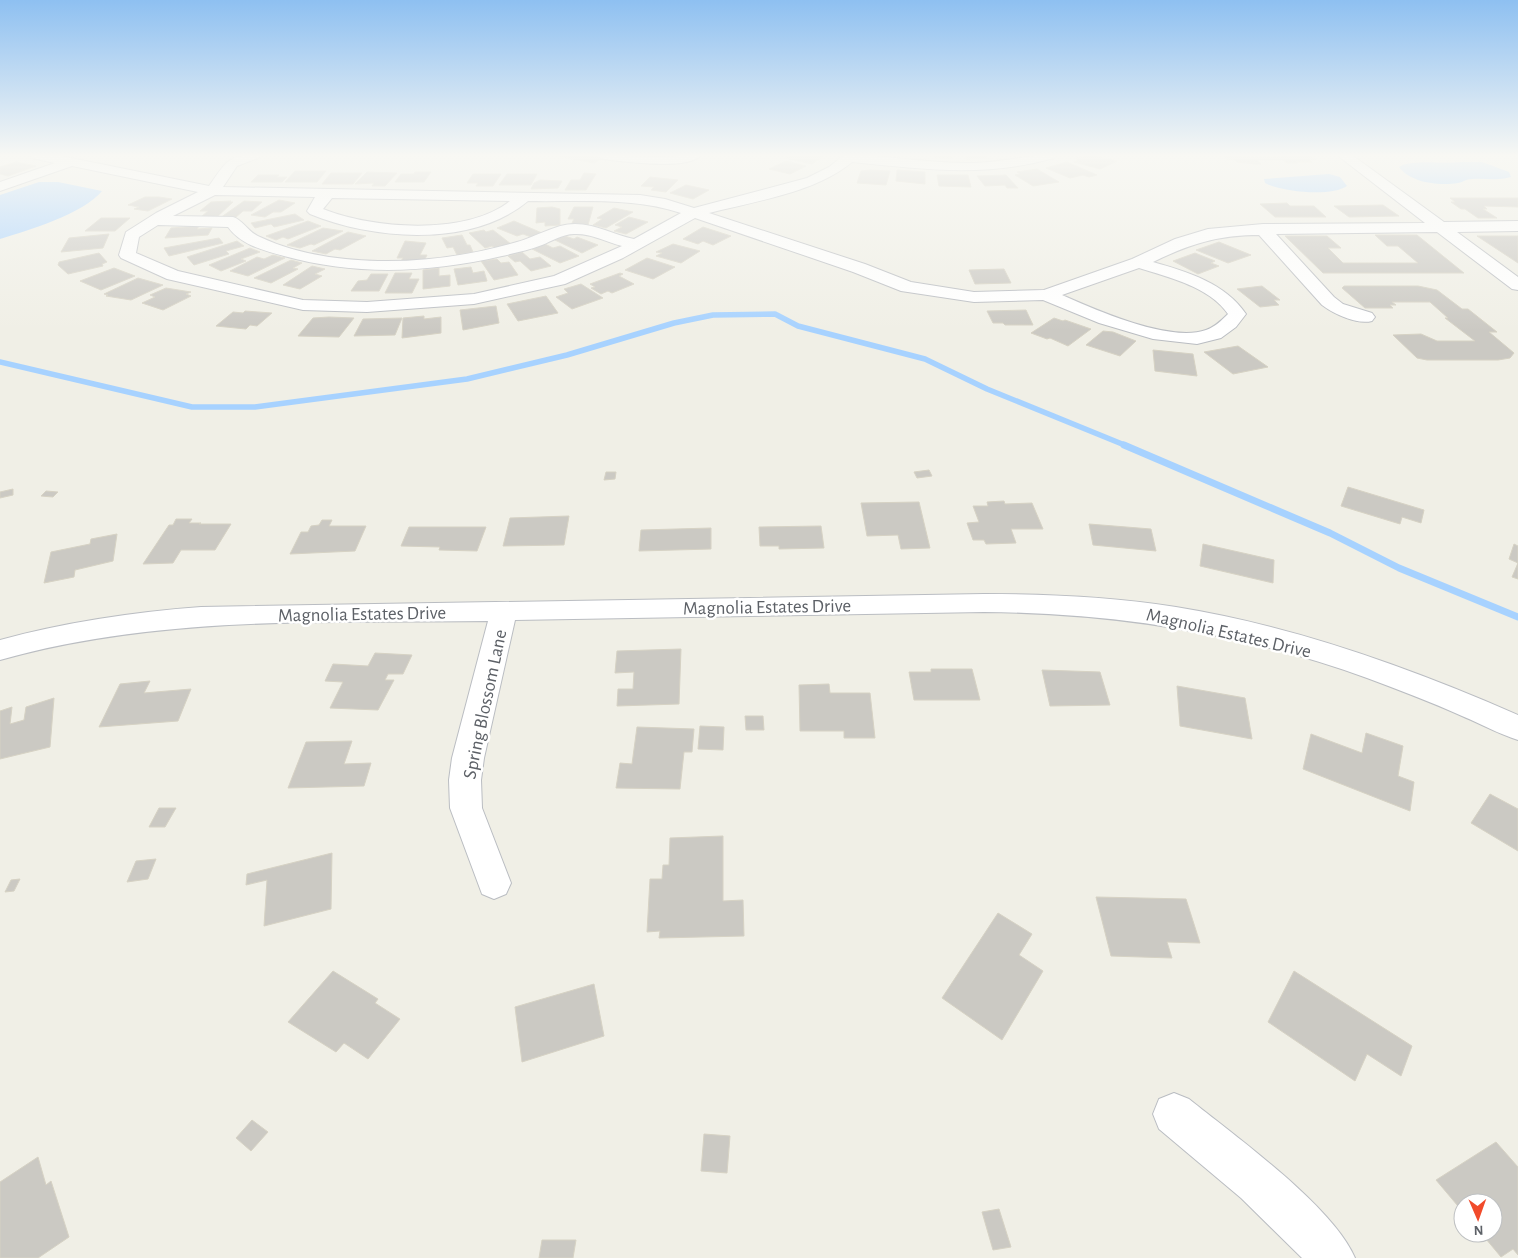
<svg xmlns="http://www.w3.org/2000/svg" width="1518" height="1258" font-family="'Alegreya Sans',sans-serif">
	<rect width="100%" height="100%" fill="#f0efe6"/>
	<g fill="#a7d2ff">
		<path d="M1459,162H1482L1509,172L1511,177C1497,181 1486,178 1472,179C1465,179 1464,182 1458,183C1439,186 1411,183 1399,167C1410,159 1443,164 1459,162Z"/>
		<path d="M1329,174L1340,177L1347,186C1332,197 1281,192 1265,183L1264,179Z"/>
		<path d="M39,182H58L102,191C83,214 29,230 0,239V195Z"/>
	</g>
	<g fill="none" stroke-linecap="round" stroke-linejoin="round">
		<polyline stroke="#a7d2ff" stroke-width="5.5" points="0,362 192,407 255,407 467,379 567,355 674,323 713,315 775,314 798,326 925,359 987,389 1127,446"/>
		<polyline stroke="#a7d2ff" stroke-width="7" points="1124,445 1330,533 1399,568 1518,617"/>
	</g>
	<g fill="#cbc9c3" stroke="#d6d2c4">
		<polygon points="559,155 586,155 603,158 594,163 557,156"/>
		<polygon points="791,155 799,156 825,155 812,164 785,158"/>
		<polygon points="933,155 953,155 952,158 932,157"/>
		<polygon points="963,155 985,155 987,158 966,159"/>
		<polygon points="1087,155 1093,155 1117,161 1100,169 1074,162 1078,160 1075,158"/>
		<polygon points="1221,155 1253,157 1311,155 1316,159 1308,159 1312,162 1296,162 1297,163 1287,163 1283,160 1257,160 1261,164 1255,164 1237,162 1234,159 1226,159"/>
		<polygon points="786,161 806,166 790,174 769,169"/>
		<polygon points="16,162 36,166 8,176 0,174 0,167"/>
		<polygon points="1067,162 1097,175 1089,177 1083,175 1070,178 1046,168"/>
		<polygon points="1037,169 1059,182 1033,186 1015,175 1020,174 1017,172"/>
		<polygon points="870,170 890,171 886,185 857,183 861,171"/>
		<polygon points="897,170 925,172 925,184 896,181"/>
		<polygon points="295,171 326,171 317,182 285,182"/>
		<polygon points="367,172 397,173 385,186 372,186 374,183 355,184"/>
		<polygon points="415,172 431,172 424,182 395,182 401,174 414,174"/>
		<polygon points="331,173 362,173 353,184 322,184"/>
		<polygon points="584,173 596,174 586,190 565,190 571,180 580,180"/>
		<polygon points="473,174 501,174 493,186 476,186 478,183 467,183"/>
		<polygon points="507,174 537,174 531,185 499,185"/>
		<polygon points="258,175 279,175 277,177 287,177 282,182 251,182"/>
		<polygon points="937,175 968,175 971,187 939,186"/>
		<polygon points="1006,175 1018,188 1007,188 1005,185 985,186 977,176"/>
		<polygon points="650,177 678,180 666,192 651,190 654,187 641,186"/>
		<polygon points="540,180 562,181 558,188 531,189 534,183"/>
		<polygon points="686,185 709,190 693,199 670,193"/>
		<polygon points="145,197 159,197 172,199 148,211 134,209 139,207 128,205"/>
		<polygon points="1450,198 1518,198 1518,207 1484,206 1487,209 1483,209 1497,218 1478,218 1465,209 1461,209 1451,202 1455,202"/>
		<polygon points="279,200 295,203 281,212 273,212 265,217 251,215"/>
		<polygon points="231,201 229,202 233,202 217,217 201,217 208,211 200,211 211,202"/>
		<polygon points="244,201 262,202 252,211 243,211 235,218 220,218"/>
		<polygon points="1287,203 1290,206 1314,206 1326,217 1275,217 1260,204"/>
		<polygon points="1383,205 1399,216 1349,217 1334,206"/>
		<polygon points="552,207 560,209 560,225 545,226 545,222 536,223 537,208"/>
		<polygon points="574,207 593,207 588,225 571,225 574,219 568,219"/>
		<polygon points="614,208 633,212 606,228 593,225 602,219 597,218"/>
		<polygon points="295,214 304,220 274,227 271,224 255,228 251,223"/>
		<polygon points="629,217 648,222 626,234 614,231 622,227 615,225"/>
		<polygon points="101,218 130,218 115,231 85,231"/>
		<polygon points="308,221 321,226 288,239 283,237 276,240 266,236"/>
		<polygon points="514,221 542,233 531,237 523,234 517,236 497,228"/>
		<polygon points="199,226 197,229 212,228 208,235 165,238 171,228"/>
		<polygon points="703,227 731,236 713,245 703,241 698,244 683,239"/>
		<polygon points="323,228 343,231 314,245 311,244 300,248 287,245"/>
		<polygon points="484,230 486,232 493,230 511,244 495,248 492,246 485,248 469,233"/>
		<polygon points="348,232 366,236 340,250 335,249 326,254 312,251"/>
		<polygon points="109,234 103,248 61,252 69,238"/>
		<polygon points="462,235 467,245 470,245 473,252 457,255 453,247 447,248 442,238"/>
		<polygon points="1375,235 1417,235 1464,273 1323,273 1285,236 1327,236 1341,248 1328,248 1343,263 1418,263 1398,246 1387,246"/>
		<polygon points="565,236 574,239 577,237 598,245 582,253 555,240"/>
		<polygon points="1477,236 1518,236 1518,263"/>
		<polygon points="219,238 223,243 169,256 164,248"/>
		<polygon points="237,241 244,246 226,251 229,254 194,265 187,257"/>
		<polygon points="405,241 426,243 420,255 427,255 424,261 401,261 403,258 397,258"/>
		<polygon points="1219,242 1251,255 1228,263 1196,250"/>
		<polygon points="545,244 553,248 560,246 579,256 560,263 532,249"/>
		<polygon points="673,244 700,251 681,263 656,256 662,253 656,252"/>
		<polygon points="250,248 260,252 241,259 246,261 221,271 209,265"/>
		<polygon points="522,252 530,259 540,257 551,266 531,271 520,261 515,262 508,256"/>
		<polygon points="99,253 107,262 102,264 103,266 68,274 58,265 59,262"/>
		<polygon points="1195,253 1215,261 1211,263 1219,266 1198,274 1173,261"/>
		<polygon points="273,255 285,258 248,276 230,271 257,257 264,259"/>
		<polygon points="647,258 675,267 653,279 625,270"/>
		<polygon points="497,259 501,263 509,262 518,275 494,280 481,261"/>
		<polygon points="291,260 302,263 293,268 298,269 271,283 254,278"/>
		<polygon points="312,266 325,269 315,274 322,276 300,289 283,285"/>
		<polygon points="471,267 473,273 484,271 487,281 458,285 454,269"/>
		<polygon points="114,268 135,276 101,290 80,281"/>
		<polygon points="439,268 439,276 450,275 450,286 423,289 423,270"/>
		<polygon points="1004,269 1011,283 975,284 969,270"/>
		<polygon points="395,273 412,273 409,279 419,279 412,293 385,293"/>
		<polygon points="620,273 623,274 619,276 634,284 612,293 608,291 601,294 591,288 595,287 590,284"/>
		<polygon points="371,274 388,274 379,291 351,291 358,281 367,280"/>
		<polygon points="138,278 163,285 131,300 106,296 108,295 104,294"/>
		<polygon points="581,284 603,298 572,309 556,297 568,293 564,289"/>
		<polygon points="1262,286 1280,300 1274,300 1279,305 1260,307 1237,289"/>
		<polygon points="1344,286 1418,286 1437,290 1462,309 1468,309 1497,332 1489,332 1514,353 1510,358 1498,360 1427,360 1417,358 1393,335 1421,334 1437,341 1475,341 1445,318 1448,318 1430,302 1392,302 1396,305 1390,305 1393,308 1365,308 1342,288"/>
		<polygon points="166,288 191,292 186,294 191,296 163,310 142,303 155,297 150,295"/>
		<polygon points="546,296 558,313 518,321 507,304"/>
		<polygon points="496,306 499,323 463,330 460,310"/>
		<polygon points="1026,310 1033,325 1005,325 1003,323 993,323 987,311"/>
		<polygon points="245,311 272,313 257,326 250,325 246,329 216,326 233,312 243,313"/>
		<polygon points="424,316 424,319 441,317 441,333 402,338 403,318"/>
		<polygon points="329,317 354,318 339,337 298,336 313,318"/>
		<polygon points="402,318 395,335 354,336 363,319"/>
		<polygon points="1054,318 1063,321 1065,320 1091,329 1068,346 1050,338 1047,339 1031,333"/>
		<polygon points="1103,331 1113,332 1136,341 1120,356 1086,345"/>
		<polygon points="1238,346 1268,367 1233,374 1204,352"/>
		<polygon points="1153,350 1193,354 1197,376 1155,371"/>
		<polygon points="929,470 932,476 917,478 914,472"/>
		<polygon points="606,472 616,472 615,479 604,480"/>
		<polygon points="1348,487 1424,510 1421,523 1402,517 1400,524 1341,506"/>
		<polygon points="13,489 13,495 0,498 0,492"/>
		<polygon points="46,491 58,492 53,497 41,496"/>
		<polygon points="1004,501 1005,504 1032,503 1043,529 1011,529 1016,543 986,544 984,540 973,540 967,523 979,522 973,506 988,506 987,502"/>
		<polygon points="919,502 930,548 901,549 898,535 867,536 861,503"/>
		<polygon points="569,516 564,545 503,546 510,518"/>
		<polygon points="176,519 192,519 189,523 201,523 199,524 231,524 215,550 181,550 173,563 143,564 169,525 173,525"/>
		<polygon points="322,520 332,520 329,526 366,526 355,551 290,554 301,532 308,532 311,526 319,525"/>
		<polygon points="1089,524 1151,529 1156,551 1093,545"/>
		<polygon points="821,526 824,548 779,549 779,546 760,546 759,527"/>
		<polygon points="409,527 486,527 477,551 439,550 440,547 401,546"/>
		<polygon points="711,528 711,549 639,551 641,530"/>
		<polygon points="117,534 113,561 75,570 74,577 44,583 51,552 90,544 91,539"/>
		<polygon points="1203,544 1274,560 1273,583 1200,566"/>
		<polygon points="1514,544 1518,546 1518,579 1512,577 1518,563 1509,559"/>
		<polygon points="681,649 679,704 617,706 618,689 633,689 634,672 615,673 617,651"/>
		<polygon points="375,653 412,655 403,674 388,674 385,680 394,680 378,710 330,708 343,682 325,681 333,664 368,666"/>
		<polygon points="931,669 972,669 980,700 914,700 909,672 931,672"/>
		<polygon points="1042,670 1100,672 1110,705 1050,706"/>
		<polygon points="150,681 144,693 191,689 178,721 99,727 120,684"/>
		<polygon points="829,684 830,693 870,693 875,738 844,738 844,731 800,731 799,685"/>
		<polygon points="1177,686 1245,698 1252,739 1180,726"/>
		<polygon points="54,698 50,747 0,759 0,711 12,707 10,724 24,720 26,707"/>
		<polygon points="745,716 763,716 764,730 746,730"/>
		<polygon points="700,726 724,727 723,750 698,749"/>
		<polygon points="637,727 694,729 692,752 684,752 680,789 616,788 620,763 632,764"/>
		<polygon points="1366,733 1403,746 1398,776 1414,782 1410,811 1303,769 1311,734 1362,753"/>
		<polygon points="352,741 344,764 371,763 364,786 288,788 306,742"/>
		<polygon points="1490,794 1518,809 1518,851 1471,823"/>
		<polygon points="159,808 176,808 165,827 149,827"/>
		<polygon points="723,836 723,901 743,900 744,936 659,938 660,931 647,932 650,879 662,879 663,865 669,865 670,838"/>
		<polygon points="332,853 331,909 264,926 267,880 246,885 247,874"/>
		<polygon points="156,859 148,879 127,882 136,861"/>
		<polygon points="20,879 14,891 5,892 11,880"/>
		<polygon points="1096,897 1186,899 1200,943 1167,942 1172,958 1111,956"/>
		<polygon points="998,913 1032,934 1019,955 1043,971 1002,1040 942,998"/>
		<polygon points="333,971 378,999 375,1003 400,1019 368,1059 344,1043 336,1052 288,1022"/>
		<polygon points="1294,971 1412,1046 1401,1076 1367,1054 1355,1081 1268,1022"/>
		<polygon points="594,984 604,1036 522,1062 515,1007"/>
		<polygon points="252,1120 268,1132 251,1151 236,1138"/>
		<polygon points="704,1134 730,1136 727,1173 701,1171"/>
		<polygon points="1496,1142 1518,1167 1518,1255 1513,1249 1501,1257 1481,1233 1493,1233 1493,1203 1463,1203 1463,1212 1436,1180"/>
		<polygon points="38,1157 46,1185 51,1181 69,1237 38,1258 0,1258 0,1182"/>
		<polygon points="999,1209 1011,1247 993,1250 982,1212"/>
		<polygon points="542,1240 576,1240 573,1258 539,1258"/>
	</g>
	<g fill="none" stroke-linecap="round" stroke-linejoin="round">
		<g stroke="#babdc2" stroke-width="2">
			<g id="minor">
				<path d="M30,155H56L209,186C227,161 227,155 260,155L258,158L237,166L223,187L640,195L665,199L694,208L807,178L829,167L844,155C888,155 931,164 975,163C1002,162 1028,155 1056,155L1054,158C984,178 922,169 852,162C815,193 755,201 709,213L865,264L911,282L974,292L1044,290L1132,259L1175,239L1208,229L1263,224L1425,223L1337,155H1352L1444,222L1518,221V231L1457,232L1518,277V290L1512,289L1437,232L1276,234L1334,297L1343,304L1372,313L1375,317L1372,321C1357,325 1334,314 1322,305L1259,235C1218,235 1190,244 1153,262C1188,272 1225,283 1246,314L1236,327L1221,338L1197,344L1153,339L1099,323L1043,300L974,302L901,291L853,272L695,218L623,258L565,284L474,304L367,312L303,310L167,279L121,258L119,255L126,232L156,213L198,192L72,166L0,191V182L55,163L32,158ZM215,195L315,197L307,211L310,214C373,240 472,248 528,201C578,202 633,197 681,213L634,239C614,235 596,224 575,224C555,224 536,237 517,242C473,255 425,262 378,261C339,260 295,254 260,237C249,233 243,220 233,217L173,216ZM332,198L510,201C466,236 373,229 323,209ZM158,225L228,227C241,245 263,250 284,256C356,276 428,273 502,256C515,253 529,250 542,245C552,241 563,234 574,234C590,233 606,242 622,246L554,276L474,294L367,302L303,300L178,271L136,253L139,237ZM1139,268C1168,277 1210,287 1228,314C1222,320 1215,327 1206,330C1170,343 1096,310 1062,295Z"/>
				<path d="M596,155L657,157L701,155C688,171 622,161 603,159Z"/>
				<path d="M984,594C1049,594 1112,597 1176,607C1294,626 1409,667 1518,715V740C1499,734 1481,724 1462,716C1431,702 1399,690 1367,678C1243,633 1116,613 984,612L515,620L484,758L481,780L482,808L511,883L506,894L494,899L482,894L450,808L449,780L452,758L488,621C325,623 159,615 0,660V640C66,622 133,612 201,607Z"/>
				<path d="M1174,1093L1189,1099C1235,1136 1333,1206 1355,1258H1302L1241,1198L1159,1129L1153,1114L1159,1099Z"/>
			</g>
		</g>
		<use href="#minor" fill="#fff" fill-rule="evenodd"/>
	</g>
	<linearGradient id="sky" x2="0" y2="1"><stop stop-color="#8ec0f1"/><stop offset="0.47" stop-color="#f8f8f4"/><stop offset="1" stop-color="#f8f8f4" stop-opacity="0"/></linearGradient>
	<rect width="1518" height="331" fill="url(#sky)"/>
	<g text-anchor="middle" stroke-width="5" stroke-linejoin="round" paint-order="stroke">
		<g font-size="19" fill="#5d6167" stroke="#fff">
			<text transform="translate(767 606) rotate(-1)" y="7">Magnolia Estates Drive</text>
			<text transform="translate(362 613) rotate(-1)" y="7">Magnolia Estates Drive</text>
			<text transform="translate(1229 632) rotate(13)" y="7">Magnolia Estates Drive</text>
			<text transform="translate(484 704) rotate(-78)" y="7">Spring Blossom Lane</text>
		</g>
	</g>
	<g transform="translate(1478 1218) rotate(178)"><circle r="24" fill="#ffffff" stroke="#bec0c2"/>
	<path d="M0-4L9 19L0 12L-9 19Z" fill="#f14b2b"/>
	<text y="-8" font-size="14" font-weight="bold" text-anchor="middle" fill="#5d6167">N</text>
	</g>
</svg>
